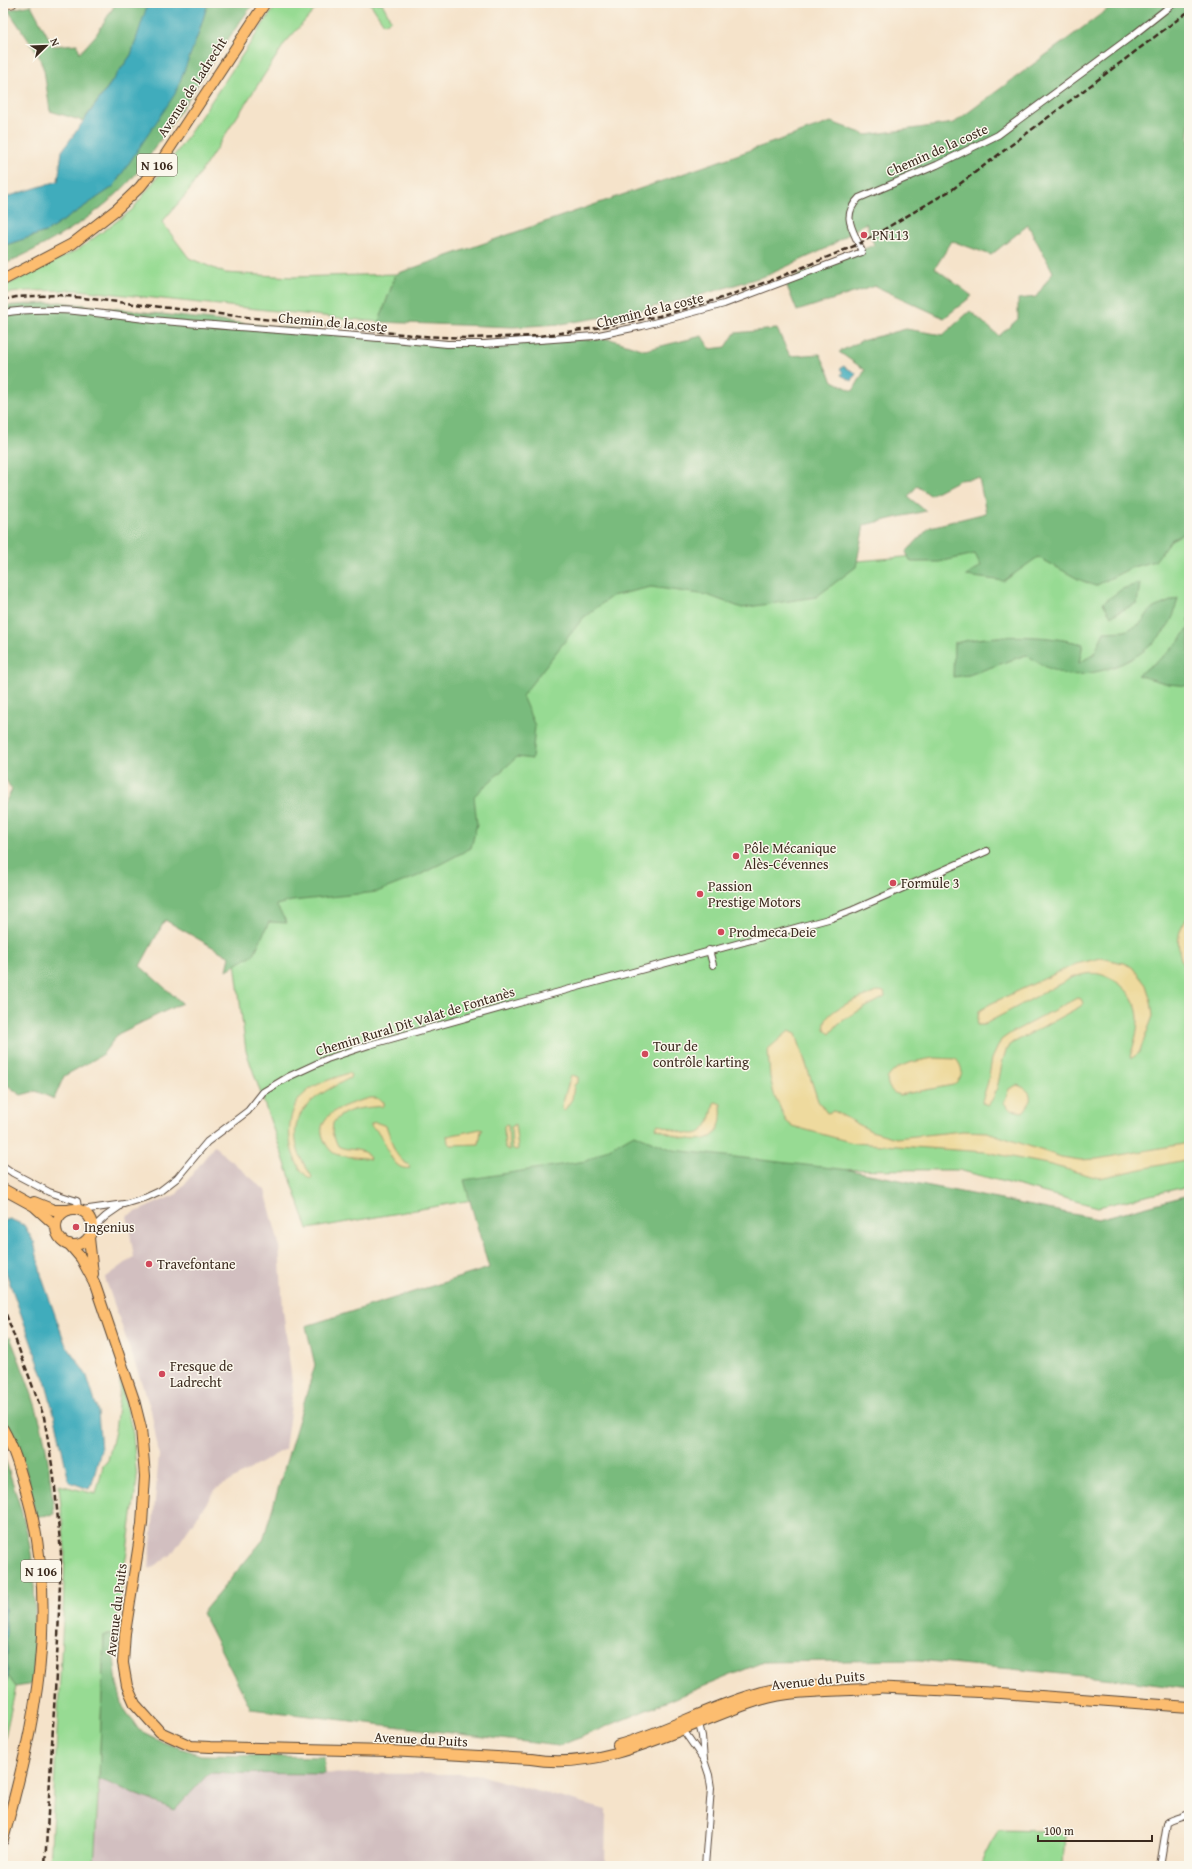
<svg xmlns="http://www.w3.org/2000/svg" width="1192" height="1869" font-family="'Gentium Book Plus',serif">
	<rect width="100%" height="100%" fill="#fbf7ec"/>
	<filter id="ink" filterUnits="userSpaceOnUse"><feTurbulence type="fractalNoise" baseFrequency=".025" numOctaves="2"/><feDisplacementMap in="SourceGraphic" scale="8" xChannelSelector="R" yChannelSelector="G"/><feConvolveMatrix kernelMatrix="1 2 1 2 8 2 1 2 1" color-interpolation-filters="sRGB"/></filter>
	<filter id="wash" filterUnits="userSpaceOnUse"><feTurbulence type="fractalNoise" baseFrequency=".012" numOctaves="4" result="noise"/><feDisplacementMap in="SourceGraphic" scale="16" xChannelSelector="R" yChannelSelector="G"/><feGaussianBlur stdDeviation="0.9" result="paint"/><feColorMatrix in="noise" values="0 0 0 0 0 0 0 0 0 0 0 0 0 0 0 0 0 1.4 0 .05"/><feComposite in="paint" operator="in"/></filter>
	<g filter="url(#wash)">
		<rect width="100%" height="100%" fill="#f5e3ca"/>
		<g fill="#d2bfc0">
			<polygon points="214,1146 265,1190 279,1244 283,1309 293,1390 285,1449 216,1489 171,1555 149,1569 159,1455 151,1410 105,1278 134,1257 127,1216 177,1194"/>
			<polygon points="209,1773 475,1774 606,1810 605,1866 94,1866 99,1779 175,1810"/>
		</g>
		<g fill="#97db93" stroke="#698258">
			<polygon points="279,3 321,3 285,43 188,192 162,222 189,258 225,273 293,277 396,274 379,322 78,290 27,291 3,294 3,287 79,249 132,210 179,149 272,11"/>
			<polygon points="370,3 382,3 391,20 384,24"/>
			<polygon points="1189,508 1189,1186 1098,1207 959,1170 737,1169 596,1178 308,1229 246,1051 233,946 332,765 641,569 800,566 950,553"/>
			<polygon points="120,1379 133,1434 137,1480 115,1635 104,1635 99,1779 94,1866 50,1866 63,1618 65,1550 59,1485 96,1494 103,1466 108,1460 115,1431 119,1396"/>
			<polygon points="8,1676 16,1687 3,1746 3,1693"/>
			<polygon points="998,1830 1053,1831 1065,1833 1063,1866 980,1866"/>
		</g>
		<g fill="#79bb7d" stroke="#5a724e">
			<polygon points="116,3 149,3 131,55 83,121 50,111 44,70 38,54 8,10 31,5 53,46 77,44 80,53 96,35"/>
			<path d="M208,3H254C219,49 190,99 156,146C147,158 139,171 129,182C94,219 48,244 3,265V246L48,231L113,187L142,143L198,35Z"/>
			<polygon points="1116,3 1189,3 1189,531 1171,540 1155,561 1133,567 1095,586 1078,579 1038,557 1004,581 966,576 981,566 975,554 939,562 911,562 906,552 930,527 986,513 979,478 959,480 930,495 917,486 908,497 926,511 864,525 856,567 816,597 742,608 707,595 651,587 612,596 583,618 522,696 535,726 532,759 517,757 474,796 477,824 471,848 418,876 377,892 292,901 276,905 287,923 269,922 254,954 227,970 230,957 165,920 140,966 182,1003 118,1034 102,1055 64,1076 54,1099 36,1091 21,1095 3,1082 3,806 12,790 3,775 3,306 60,302 220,321 447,344 610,339 645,350 702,336 710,349 726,347 735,333 777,329 790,356 820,354 833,381 853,391 865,370 839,352 861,341 906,329 943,335 970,311 999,336 1018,319 1018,299 1036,297 1053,272 1028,225 991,255 952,241 935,268 972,296 944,318 875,286 797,311 785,281 874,245 866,223 825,249 768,275 691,298 628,313 561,324 513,327 379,322 396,274 831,122 867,135 954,123"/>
			<polygon points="1140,583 1137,603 1111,616 1103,603 1122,589"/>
			<path d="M1178,598C1176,604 1175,613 1172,619C1156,648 1126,666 1095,672C1086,674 1073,676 1064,674C1050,670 1038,663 1026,655L969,675L953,677L954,643C996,634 1042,634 1083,644L1079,663L1094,654L1104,632L1125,631L1140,624L1151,609Z"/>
			<path d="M1189,627V686L1168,684L1137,675C1157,662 1177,648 1189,627Z"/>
			<polygon points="634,1134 673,1150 849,1170 1098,1219 1189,1195 1189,1689 1113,1679 919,1660 763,1662 559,1746 251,1709 202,1613 263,1540 315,1365 306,1326 489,1268 464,1180 586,1161"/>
			<path d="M10,1337C25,1375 41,1414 47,1454C50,1474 52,1494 54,1514L36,1517L25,1467L3,1416V1388L9,1383L3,1357V1341Z"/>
			<path d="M3,1453C15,1490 29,1529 33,1568C36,1607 35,1645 33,1684L16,1687L8,1676L3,1562Z"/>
			<polygon points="104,1635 115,1635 114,1656 117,1684 123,1707 139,1730 165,1743 201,1755 324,1757 325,1774 209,1773 175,1810 99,1779"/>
		</g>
		<g fill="#eeda9e" stroke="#94825e">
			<path d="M1189,916V975C1177,958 1173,932 1189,916Z"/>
			<path d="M1101,958L1123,963L1132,967L1146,985L1151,1001L1153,1016L1139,1053L1132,1058L1130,1057C1134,1044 1138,1032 1138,1018C1137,996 1119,979 1099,974C1089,972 1080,975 1071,978L983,1025H977L979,1011L990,1004L1076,964Z"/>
			<path d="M880,991L884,992L885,997L851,1015L838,1024L830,1034L826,1031C816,1010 865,997 880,991Z"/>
			<path d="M1077,998L1081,999L1083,1003L1081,1006L1009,1045C998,1062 1002,1091 988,1105L983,1103L982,1101L988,1082L992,1059L1001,1040L1011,1033Z"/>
			<polygon points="789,1031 796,1034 818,1101 827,1113 834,1111 871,1131 896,1138 963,1131 987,1132 1061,1157 1080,1160 1097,1159 1189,1143 1189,1159 1099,1178 1047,1164 986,1152 854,1143 792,1126 786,1121 774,1094 770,1077 768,1049"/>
			<path d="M933,1058L956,1059C964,1069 964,1077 953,1085L899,1095C891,1092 888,1088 887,1079C898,1062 915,1062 933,1058Z"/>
			<path d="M348,1073L351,1075L350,1078C317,1095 283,1111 300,1156C303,1163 308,1170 312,1177L310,1179C287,1162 282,1117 302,1096C314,1083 333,1079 348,1073Z"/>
			<polygon points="571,1075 578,1077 578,1082 574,1085 572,1099 564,1111 562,1109 562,1105"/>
			<path d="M1017,1085C1033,1090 1034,1100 1023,1112L1011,1110L1004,1103L1009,1089Z"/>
			<path d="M370,1098H376L384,1102V1106C366,1108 345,1107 333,1123L332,1133L338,1146C347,1152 365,1146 370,1159C361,1157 346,1157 339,1155C332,1154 327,1147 324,1140C312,1113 351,1103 370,1098Z"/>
			<path d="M716,1102L721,1104C721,1110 722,1117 720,1123C714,1153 674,1135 656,1128L658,1124C689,1135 707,1146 714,1103Z"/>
			<path d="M375,1122L386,1126C393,1142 392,1156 409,1165L410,1168C391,1172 387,1143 378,1132C377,1130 373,1128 371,1126V1124Z"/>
			<polygon points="506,1124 508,1125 509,1150 505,1148 504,1126"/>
			<polygon points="515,1124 518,1149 516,1150 512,1148 511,1127"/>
			<polygon points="480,1129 483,1130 481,1131 479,1144 451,1145 448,1143 447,1135 448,1136"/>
		</g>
		<g fill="#3facbc" stroke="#3d6b6d">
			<polygon points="148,3 208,3 198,35 175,94 113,187 48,231 3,246 3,198 58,181 62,151 131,55"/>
			<polygon points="843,366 856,373 852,381 841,375 843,372 840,370"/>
			<polygon points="10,1219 24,1225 34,1242 42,1278 65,1343 87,1376 98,1412 101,1450 92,1484 91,1484 89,1489 69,1482 57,1426 46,1384 3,1264 3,1221"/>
			<polygon points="3,1557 8,1676 3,1693"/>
		</g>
	</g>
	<g filter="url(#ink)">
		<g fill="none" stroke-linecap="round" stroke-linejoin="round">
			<g stroke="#574638" stroke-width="8">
				<g id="street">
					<path d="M3,313C55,304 111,316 163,321C258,329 353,335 447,344H484L594,336L642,326L724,304L862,252C854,230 840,217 859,198L937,165L998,135L1132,36L1174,3"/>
					<polyline points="709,950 713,965"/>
					<polyline points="3,1166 13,1173 49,1192 77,1201 78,1209"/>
					<polyline points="82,1210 124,1204 147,1197 160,1191 177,1178 207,1142 248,1111 263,1092 288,1077 327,1059 369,1045 526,1001 832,918 853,910 987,851"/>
					<polyline points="93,1228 106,1216 119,1207"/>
					<polyline points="698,1720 702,1736 704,1760 709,1775 711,1788 705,1866"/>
					<polyline points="681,1727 704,1760"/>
					<path d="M1160,1866L1167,1823C1173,1818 1179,1819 1186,1815"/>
				</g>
			</g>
			<g stroke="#574638" stroke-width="11">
				<polyline id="secondary" points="3,5 12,3"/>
			</g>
			<g stroke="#574638" stroke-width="12">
				<g id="primary">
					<polyline points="3,280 72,244 117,209 140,187 164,157 265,3"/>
					<polyline points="3,1189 34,1206 55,1225"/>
					<polyline points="34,1202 54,1210 68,1210"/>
					<circle cx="74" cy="1227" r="18"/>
					<polyline points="89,1238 93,1274"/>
					<path d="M69,1244L81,1258L94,1282L134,1400L141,1428L145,1476L142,1524L125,1633L123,1663L127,1686L135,1704L160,1732L191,1746L210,1747L390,1751L531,1759C608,1773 689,1722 760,1700C798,1689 839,1692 878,1688"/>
					<path d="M3,1429C14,1448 20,1470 26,1491C61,1611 35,1723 3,1840"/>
					<polyline points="871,1687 1001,1693 1189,1707"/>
					<path d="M618,1745C667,1732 711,1705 761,1692C779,1688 797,1686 816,1685"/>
				</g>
			</g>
			<use href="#street" stroke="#fff" stroke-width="6"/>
			<use href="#secondary" stroke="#fee5c5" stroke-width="9"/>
			<use href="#primary" stroke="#fcbd6f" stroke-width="10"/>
			<g stroke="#3b2a1e" stroke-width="2.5" stroke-dasharray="6 3" stroke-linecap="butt">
				<polyline points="3,300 16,297 58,295 297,323 421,336 465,338 538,336 596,328 659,316 719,299 777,278 859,244 953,189 1189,11"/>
				<polyline points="3,1306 44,1417 54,1477 61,1553 58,1639 45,1866"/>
			</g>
		</g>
	</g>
	<g fill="#d1495b" stroke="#fbf7ec" stroke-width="1.5">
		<circle cx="864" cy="235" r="4"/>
		<circle cx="736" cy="856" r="4"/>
		<circle cx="893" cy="883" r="4"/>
		<circle cx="700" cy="894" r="4"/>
		<circle cx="721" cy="932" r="4"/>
		<circle cx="645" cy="1054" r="4"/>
		<circle cx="76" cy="1227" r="4"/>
		<circle cx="149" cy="1264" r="4"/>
		<circle cx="162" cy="1374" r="4"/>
	</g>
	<g text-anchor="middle" stroke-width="3" stroke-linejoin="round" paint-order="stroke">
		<g fill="#fbf7ec" stroke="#75685c" stroke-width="1">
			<rect x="137" y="154" width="40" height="22" rx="3"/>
			<rect x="21" y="1560" width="40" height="22" rx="3"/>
		</g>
		<g font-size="13" font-weight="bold" fill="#3b2a1e">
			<text x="157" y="170">N 106</text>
			<text x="41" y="1576">N 106</text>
		</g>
		<g font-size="14" fill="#3b2a1e" stroke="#fbf7ec">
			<text transform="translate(192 87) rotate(-57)" y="5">Avenue de Ladrecht</text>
			<text transform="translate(937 150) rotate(-24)" y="5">Chemin de la coste</text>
			<text transform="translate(650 310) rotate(-14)" y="5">Chemin de la coste</text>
			<text transform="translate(333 322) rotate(5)" y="5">Chemin de la coste</text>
			<text transform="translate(415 1021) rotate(-17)" y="5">Chemin Rural Dit Valat de Fontanès</text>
			<text transform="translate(116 1610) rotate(-83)" y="5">Avenue du Puits</text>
			<text transform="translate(818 1680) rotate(-6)" y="5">Avenue du Puits</text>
			<text transform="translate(421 1739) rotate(3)" y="5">Avenue du Puits</text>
		</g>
		<g font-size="14" fill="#3b2a1e" stroke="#fbf7ec" text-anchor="start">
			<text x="872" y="240">PN113</text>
			<text x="744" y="853">Pôle Mécanique<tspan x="744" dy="16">Alès-Cévennes</tspan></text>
			<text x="901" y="888">Formule 3</text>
			<text x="708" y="891">Passion<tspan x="708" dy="16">Prestige Motors</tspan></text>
			<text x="729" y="937">Prodmeca Deie</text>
			<text x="653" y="1051">Tour de<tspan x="653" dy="16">contrôle karting</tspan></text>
			<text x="84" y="1232">Ingenius</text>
			<text x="157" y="1269">Travefontane</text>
			<text x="170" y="1371">Fresque de<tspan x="170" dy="16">Ladrecht</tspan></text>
		</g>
	</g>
	<rect width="1192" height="1869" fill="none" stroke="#fbf7ec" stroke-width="16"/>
	<g transform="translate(46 46) rotate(67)" stroke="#fbf7ec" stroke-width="3" paint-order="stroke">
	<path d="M0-3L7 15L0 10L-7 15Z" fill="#3b2a1e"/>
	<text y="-6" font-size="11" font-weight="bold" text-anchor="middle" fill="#3b2a1e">N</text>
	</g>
	<path d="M1038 1835v6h114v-6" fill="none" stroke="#3b2a1e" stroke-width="2"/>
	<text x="1044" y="1835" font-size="12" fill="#3b2a1e" stroke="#fbf7ec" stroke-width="3" paint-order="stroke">100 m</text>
</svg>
